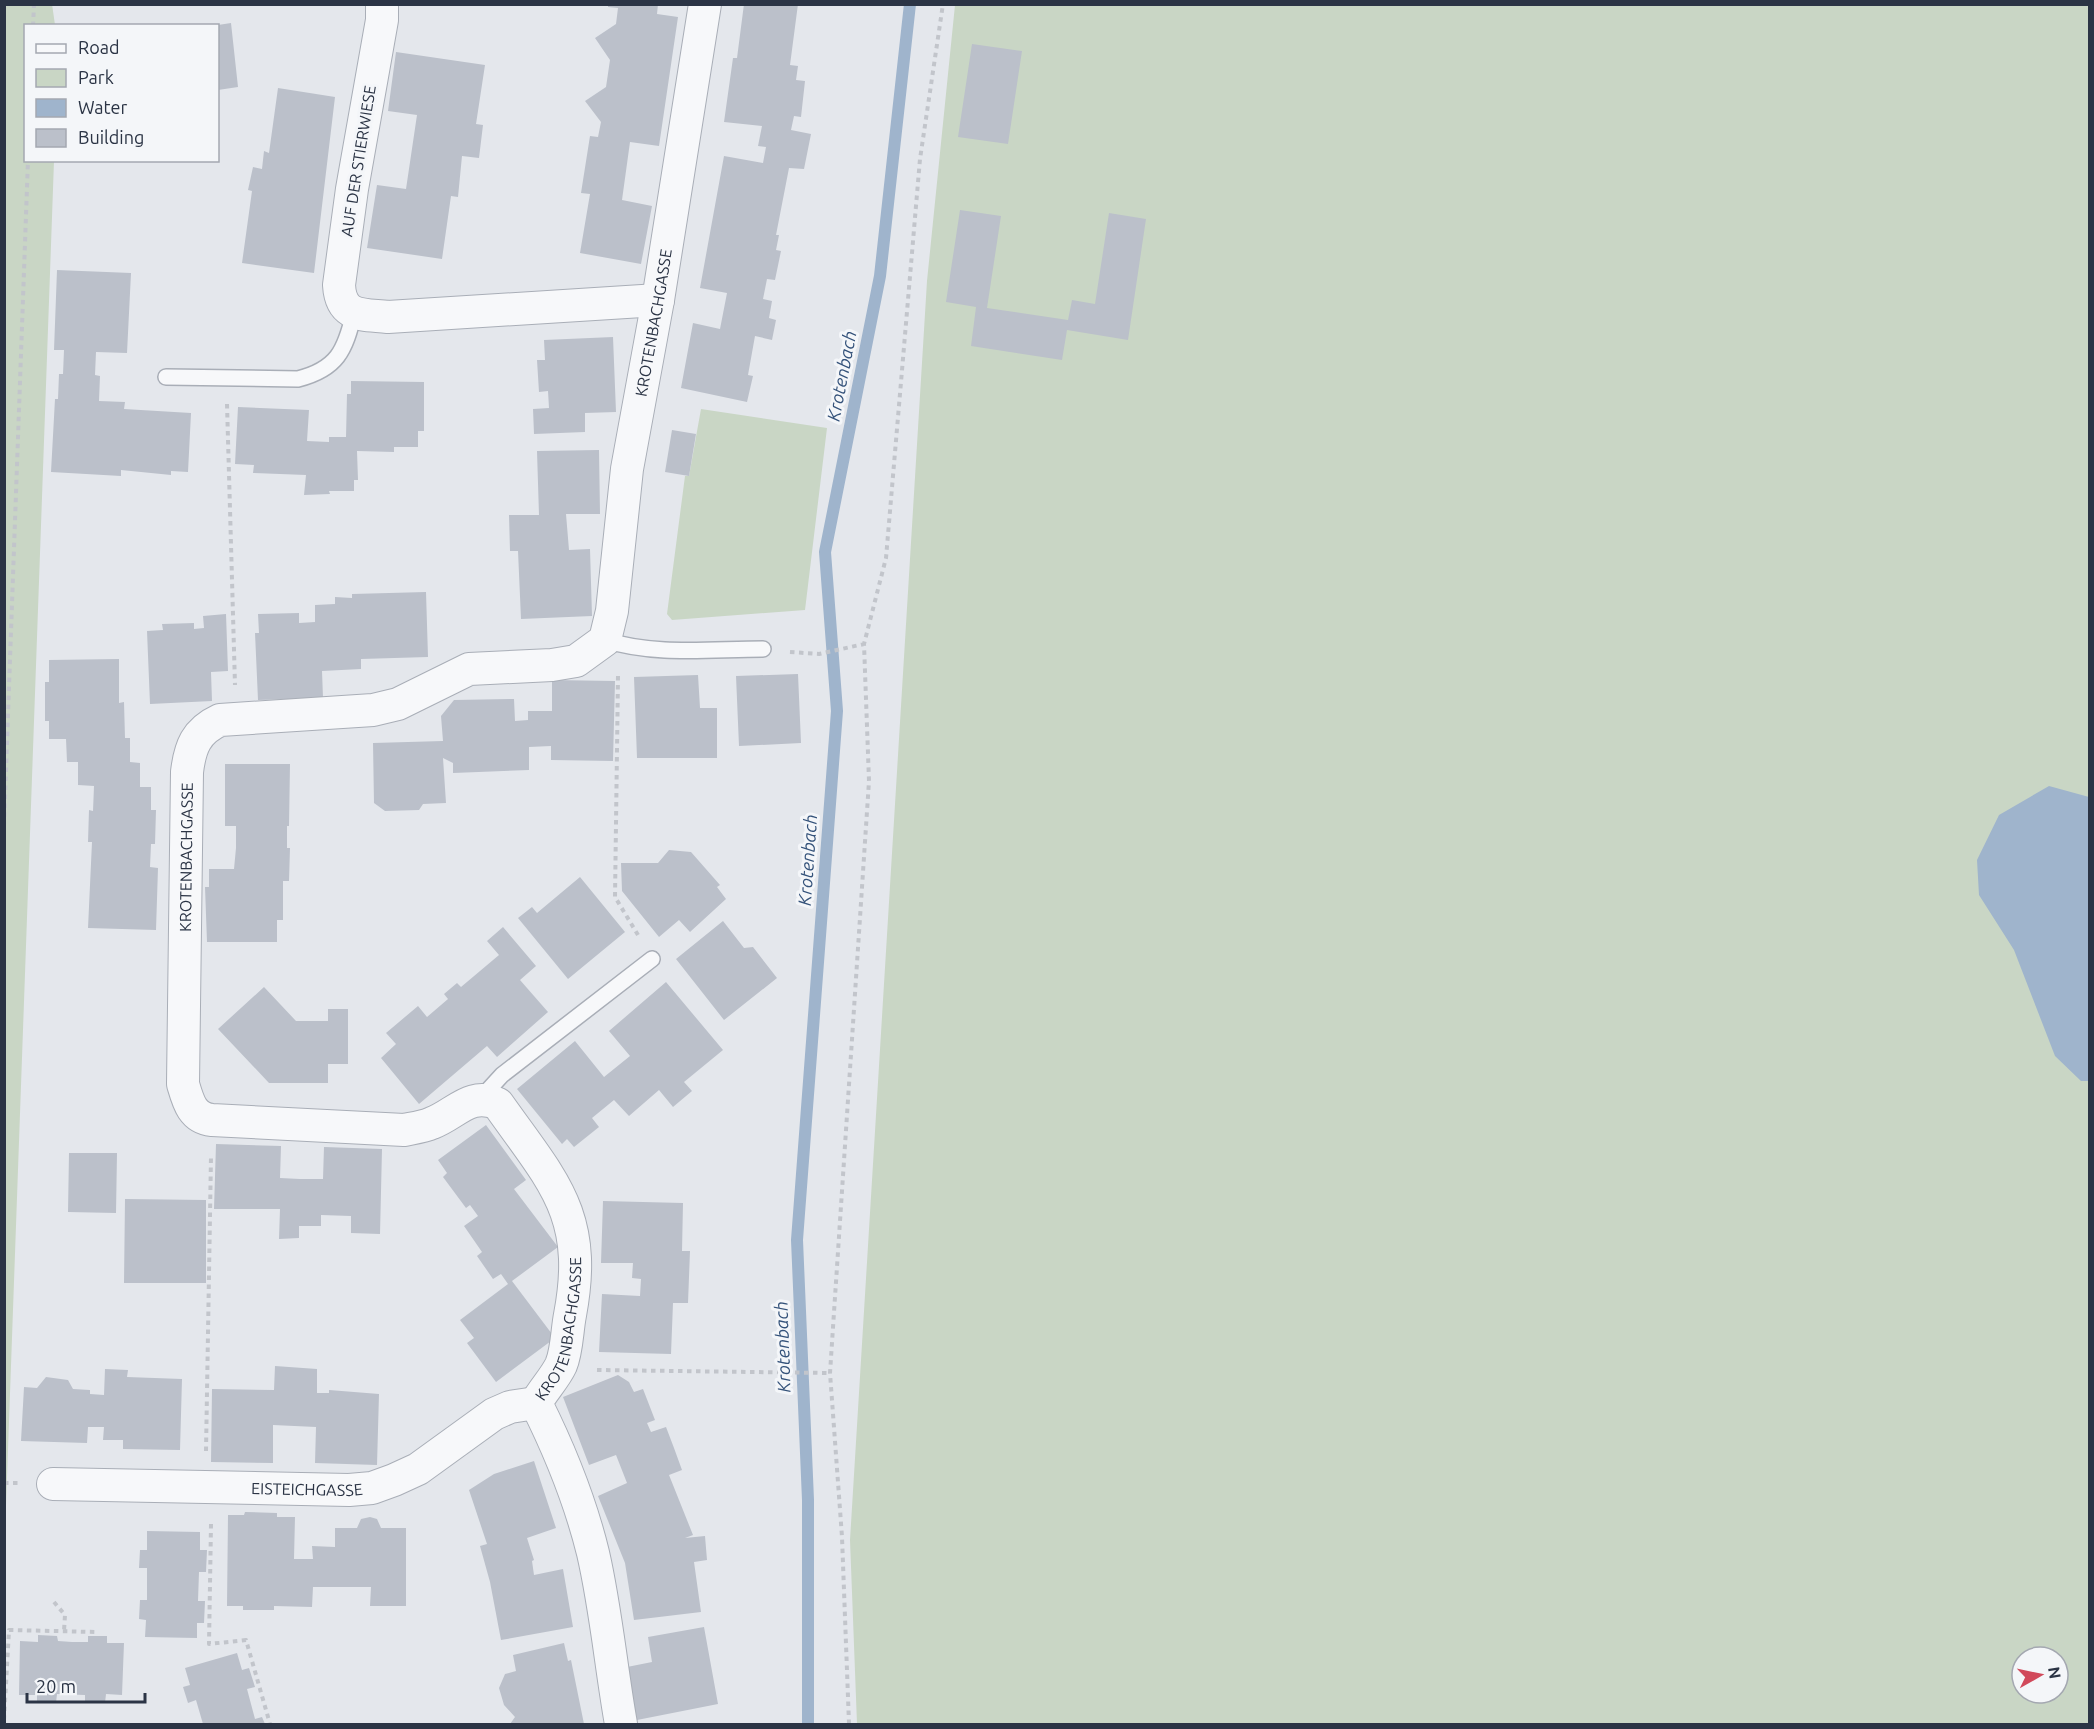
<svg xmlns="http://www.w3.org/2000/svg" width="2094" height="1729" font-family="Ubuntu,sans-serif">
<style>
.green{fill:#c9d6c5;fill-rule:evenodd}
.water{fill:#9fb4cc}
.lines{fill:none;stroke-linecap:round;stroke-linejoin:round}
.stream{stroke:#9fb4cc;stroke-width:12}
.building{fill:#bbc0ca}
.lane-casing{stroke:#a9aeb7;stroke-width:18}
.street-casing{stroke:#a9aeb7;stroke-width:34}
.path{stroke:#c2c5cb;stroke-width:4;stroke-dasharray:4.5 4.5;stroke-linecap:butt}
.lane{stroke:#f7f8fa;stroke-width:15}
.street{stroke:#f7f8fa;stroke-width:32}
.labels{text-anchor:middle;stroke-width:6;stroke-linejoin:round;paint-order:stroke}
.street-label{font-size:16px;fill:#2b3445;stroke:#f4f6f9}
.water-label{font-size:18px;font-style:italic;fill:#34527a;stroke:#f4f6f9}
</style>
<rect width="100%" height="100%" fill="#e4e7ec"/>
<!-- green -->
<path class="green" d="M52 4 55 25 26 26V160L54 161 5 1534 4 5Z
M955 5H2089V1724H857L850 1540 927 281ZM2022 1657H2058V1693H2022Z
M701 409 827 428 805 610 672 620 667 614 685 476H689Z"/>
<!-- water -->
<path class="water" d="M2049 786 2089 797V1081H2081L2055 1056 2014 950 1979 895 1977 860 1999 815Z"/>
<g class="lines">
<!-- stream -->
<path class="stream" d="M808 1724V1500L797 1240 837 711 825 552 880 276 910 4"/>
</g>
<!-- building -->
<path class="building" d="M608 4H658L657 14 678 17 659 146 630 142 622 200 652 206 641 264 580 253 590 194 581 193 590 136 598 137 601 122 585 101 606 87 610 60 595 38 616 24 618 8 608 7Z
M744 4H798L790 65 798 66 796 80 805 81 801 117 794 116 791 130 811 134 804 169 789 168 776 235H779L776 250 781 251 775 280 767 279 763 299 772 301 769 318 776 320 772 340 755 336 748 375 753 376 747 402 681 388 693 323 720 329 727 293 700 288 724 156 763 163 766 147 758 146 762 126 724 122 733 58H737Z
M231 23 238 87 218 90V25Z
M972 44 1022 51 1008 144 958 137Z
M396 52 485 65 476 124 483 125 479 158 462 156 458 197 451 196 442 259 367 248 377 185 406 189 417 115 388 111Z
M278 88 335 97 314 273 242 263 252 191 248 190 253 167 262 169 264 151 269 153Z
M960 210 1001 216 987 308 1068 320 1072 300 1095 304 1109 213 1146 219 1128 340 1067 330 1062 360 971 346 976 307 946 302Z
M57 270 131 273 127 353 96 352 95 375 100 376 99 401 125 402 124 409 191 413 188 472 171 471V475L121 470V476L51 472 55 399H58L59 374H63L64 350H54Z
M613 337 616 412 585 413V432L534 434 533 409 549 408 548 391 539 392 537 360H545L544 340Z
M351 381 424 382V431H418V447H394V452L357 451 358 480H354V491H329L330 494 304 495 306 475 253 473 254 465 235 464 238 407 309 410 307 441 329 442V437H346L347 394H351Z
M672 430 696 434 689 476 665 472Z
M599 450 600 514H566L569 550 590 549 592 616 521 619 518 551H510L509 515H539L537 451Z
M426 592 428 657 361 659V669L322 671 323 698 258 700 255 633H259L258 614 299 613V623L315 622V605L335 604V597L352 598V594Z
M226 614 228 671 211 672 212 701 150 704 147 631 163 630 162 624 194 623V629L204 628 203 616Z
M119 659V703L124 702 125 738H130V762L140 763V787H151V810H156L155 844H151L150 867 158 868 156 930 88 928 92 842H88L89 810 93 811 94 786 78 785V762H67L66 739H49V721H45V682H49V660Z
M798 674 801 743 739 746 736 676Z
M698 675 700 708H717V758H637L634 677Z
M552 680 615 681 613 761 551 760V746L529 747V770L453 773V763L443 758 446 803 423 804 419 810 385 811 374 803 373 743 443 741 441 716 454 700 514 699 515 721 528 720V711H552Z
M225 764H290L289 826H287V848H290L289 881H283V920H277V942H207L205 887H209V869H234L236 848V826H225Z
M669 850 691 852 720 885 717 887 726 899 690 932 679 920 659 937 622 891 621 863H658Z
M580 877 625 932 568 979 518 918 532 907 537 913Z
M723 921 744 948 753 947 777 978 724 1020 676 959Z
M503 927 536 966 520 980 548 1012 497 1057 487 1046 419 1104 381 1058 396 1044 386 1033 418 1006 427 1017 448 999 444 994 457 983 461 987 499 955 487 941Z
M666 982 723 1050 684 1082 692 1091 673 1107 659 1090 629 1116 614 1100 592 1118 599 1127 574 1147 567 1139 562 1144 517 1089 575 1041 604 1077 630 1056 609 1031Z
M264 987 296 1021H328V1009H348V1064H328V1083H269L218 1029Z
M486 1125 526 1180 514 1189 558 1247 512 1281 555 1338 496 1382 467 1343 474 1338 460 1320 508 1284 501 1274 493 1279 477 1256 482 1252 464 1226 478 1216 470 1205 466 1208 443 1177 447 1173 438 1160Z
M216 1144 281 1146 280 1178 300 1179H323L324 1147 382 1149 380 1234 351 1233V1216L321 1215V1226H299V1238L279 1239 280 1209H214Z
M69 1153H117L116 1213 68 1212Z
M125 1199 206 1200V1283H124Z
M603 1201 683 1203 682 1251H690L688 1303H673L671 1354 599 1352 602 1294 640 1296 641 1279 632 1278 633 1263H601Z
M275 1366 317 1369V1393H329V1390L379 1394 377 1465 315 1463 316 1427 273 1425V1463L211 1462 212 1389 274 1390Z
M105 1369 128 1370 127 1377 182 1379 180 1450 123 1449V1440H103L104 1427H88L87 1443 21 1441 24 1387 37 1388 46 1377 68 1380 73 1389 90 1390V1394L104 1395Z
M618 1375 629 1382 634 1392 643 1389 655 1420 647 1423 651 1432 666 1427 674 1448 682 1470 669 1475 693 1535 685 1538 705 1536 707 1560 694 1562 701 1612 634 1620 625 1563 598 1496 627 1483 616 1455 589 1465 563 1397Z
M534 1461 556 1528 527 1538 534 1560 532 1561 534 1575 563 1569 573 1627 501 1640 490 1582 480 1546 487 1544 469 1490 494 1474Z
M245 1512 277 1513V1517H295L294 1559H313L312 1546 335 1547V1528H357L361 1519 370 1517 377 1519 381 1528H406V1606H370L371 1587H313L312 1607 274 1606V1610H243V1606H227L228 1515H244Z
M147 1531 200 1532V1550H207L206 1572H199L198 1601H205L204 1623H197V1638L145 1637 146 1620 139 1619 140 1600H147V1568H139L140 1550H147Z
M704 1627 718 1704 637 1720 627 1667 652 1662 648 1637Z
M38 1635 57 1636 58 1641 72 1642H88V1636H107V1643H124L122 1695 106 1694 105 1703H85V1695L57 1694 56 1703 37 1702V1695H19L20 1641 38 1642Z
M564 1643 568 1661 571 1660 584 1724H510L515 1717 504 1705 499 1688 505 1674 516 1671 513 1655Z
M237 1653 242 1670 249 1668 255 1687 247 1689 255 1719 262 1717 265 1724H203L196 1700 188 1703 183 1687 190 1685 185 1668Z"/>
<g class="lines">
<defs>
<path id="lane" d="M166 377 298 379C337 369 345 351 354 313
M605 640C655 656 711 649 763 649
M480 1099 502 1075 652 959"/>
<g id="street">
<path d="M382 4V20L352 189 339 285C341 318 362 314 388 317L658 300"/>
<path id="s1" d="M53 1484 349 1490 372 1488 394 1480 418 1469 494 1414 510 1407 536 1403"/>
<path id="s2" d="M621 1724C611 1668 606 1609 593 1553 580 1500 560 1451 536 1403 543 1390 555 1378 561 1365 567 1351 567 1330 570 1315 589 1214 553 1182 498 1104 470 1091 456 1114 432 1123 423 1127 414 1128 404 1130L212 1120C192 1118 188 1101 183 1084L187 772C190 747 196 731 220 720L373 710 398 704 469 669 552 665 576 661 605 640 612 611 627 469 658 300 705 4"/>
</g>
</defs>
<!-- lane casing -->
<use href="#lane" class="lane-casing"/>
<!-- street casing -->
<use href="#street" class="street-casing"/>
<!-- path -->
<path class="path" d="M33 26 34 4
M227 404 235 685
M790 652 819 654 864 644
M618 676 615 897 638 935
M4 826 28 160
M597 1370 830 1373
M206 1451 211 1156
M4 1483H20
M211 1524 209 1644 246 1640 270 1724
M54 1602 65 1615 64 1631
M4 1720 9 1630 97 1632
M849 1724 842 1537 830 1373 869 781 864 644 886 558 920 159 943 4"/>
<!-- lane -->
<use href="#lane" class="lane"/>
<!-- street -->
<use href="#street" class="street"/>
</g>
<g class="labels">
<!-- street labels -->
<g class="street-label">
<text transform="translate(358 161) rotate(-81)" y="6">AUF DER STIERWIESE</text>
<text dy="6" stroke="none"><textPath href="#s2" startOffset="2106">KROTENBACHGASSE</textPath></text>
<text dy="6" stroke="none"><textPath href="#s2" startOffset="1233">KROTENBACHGASSE</textPath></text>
<text dy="6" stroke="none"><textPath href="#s2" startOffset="414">KROTENBACHGASSE</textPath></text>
<text dy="6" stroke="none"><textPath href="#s1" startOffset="254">EISTEICHGASSE</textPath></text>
</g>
<!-- water labels -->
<g class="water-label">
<text transform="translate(842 376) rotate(-79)" y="6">Krotenbach</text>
<text transform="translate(808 860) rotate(-86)" y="6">Krotenbach</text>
<text transform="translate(783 1347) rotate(-92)" y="6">Krotenbach</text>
</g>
</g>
<!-- border -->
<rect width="2094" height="1729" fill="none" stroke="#2b3445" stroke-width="12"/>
<!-- legend -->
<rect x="24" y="24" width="195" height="138" fill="#f4f6f9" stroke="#a4a8b1" stroke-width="1.5"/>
<rect x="36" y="44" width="30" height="9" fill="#f7f8fa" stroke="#a4a8b1" stroke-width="1.5"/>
<text x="78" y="54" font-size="18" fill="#2b3445">Road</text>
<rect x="36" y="69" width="30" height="18" fill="#c9d6c5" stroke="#a4a8b1" stroke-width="1.5"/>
<text x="78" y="84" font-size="18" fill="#2b3445">Park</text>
<rect x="36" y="99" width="30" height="18" fill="#9fb4cc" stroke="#a4a8b1" stroke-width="1.5"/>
<text x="78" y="114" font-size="18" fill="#2b3445">Water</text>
<rect x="36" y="129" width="30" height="18" fill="#bbc0ca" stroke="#a4a8b1" stroke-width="1.5"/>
<text x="78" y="144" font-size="18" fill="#2b3445">Building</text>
<!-- north arrow -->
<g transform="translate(2040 1675) rotate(81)"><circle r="28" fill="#f4f6f9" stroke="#a4a8b1" stroke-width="1.5"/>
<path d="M0-4.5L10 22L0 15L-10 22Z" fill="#d1495b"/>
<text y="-9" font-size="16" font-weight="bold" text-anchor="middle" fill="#2b3445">N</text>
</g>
<!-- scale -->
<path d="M27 1693v9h118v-9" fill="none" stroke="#2b3445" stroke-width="3"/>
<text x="36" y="1693" font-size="18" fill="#2b3445" stroke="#f4f6f9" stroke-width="4.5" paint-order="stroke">20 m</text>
</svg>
